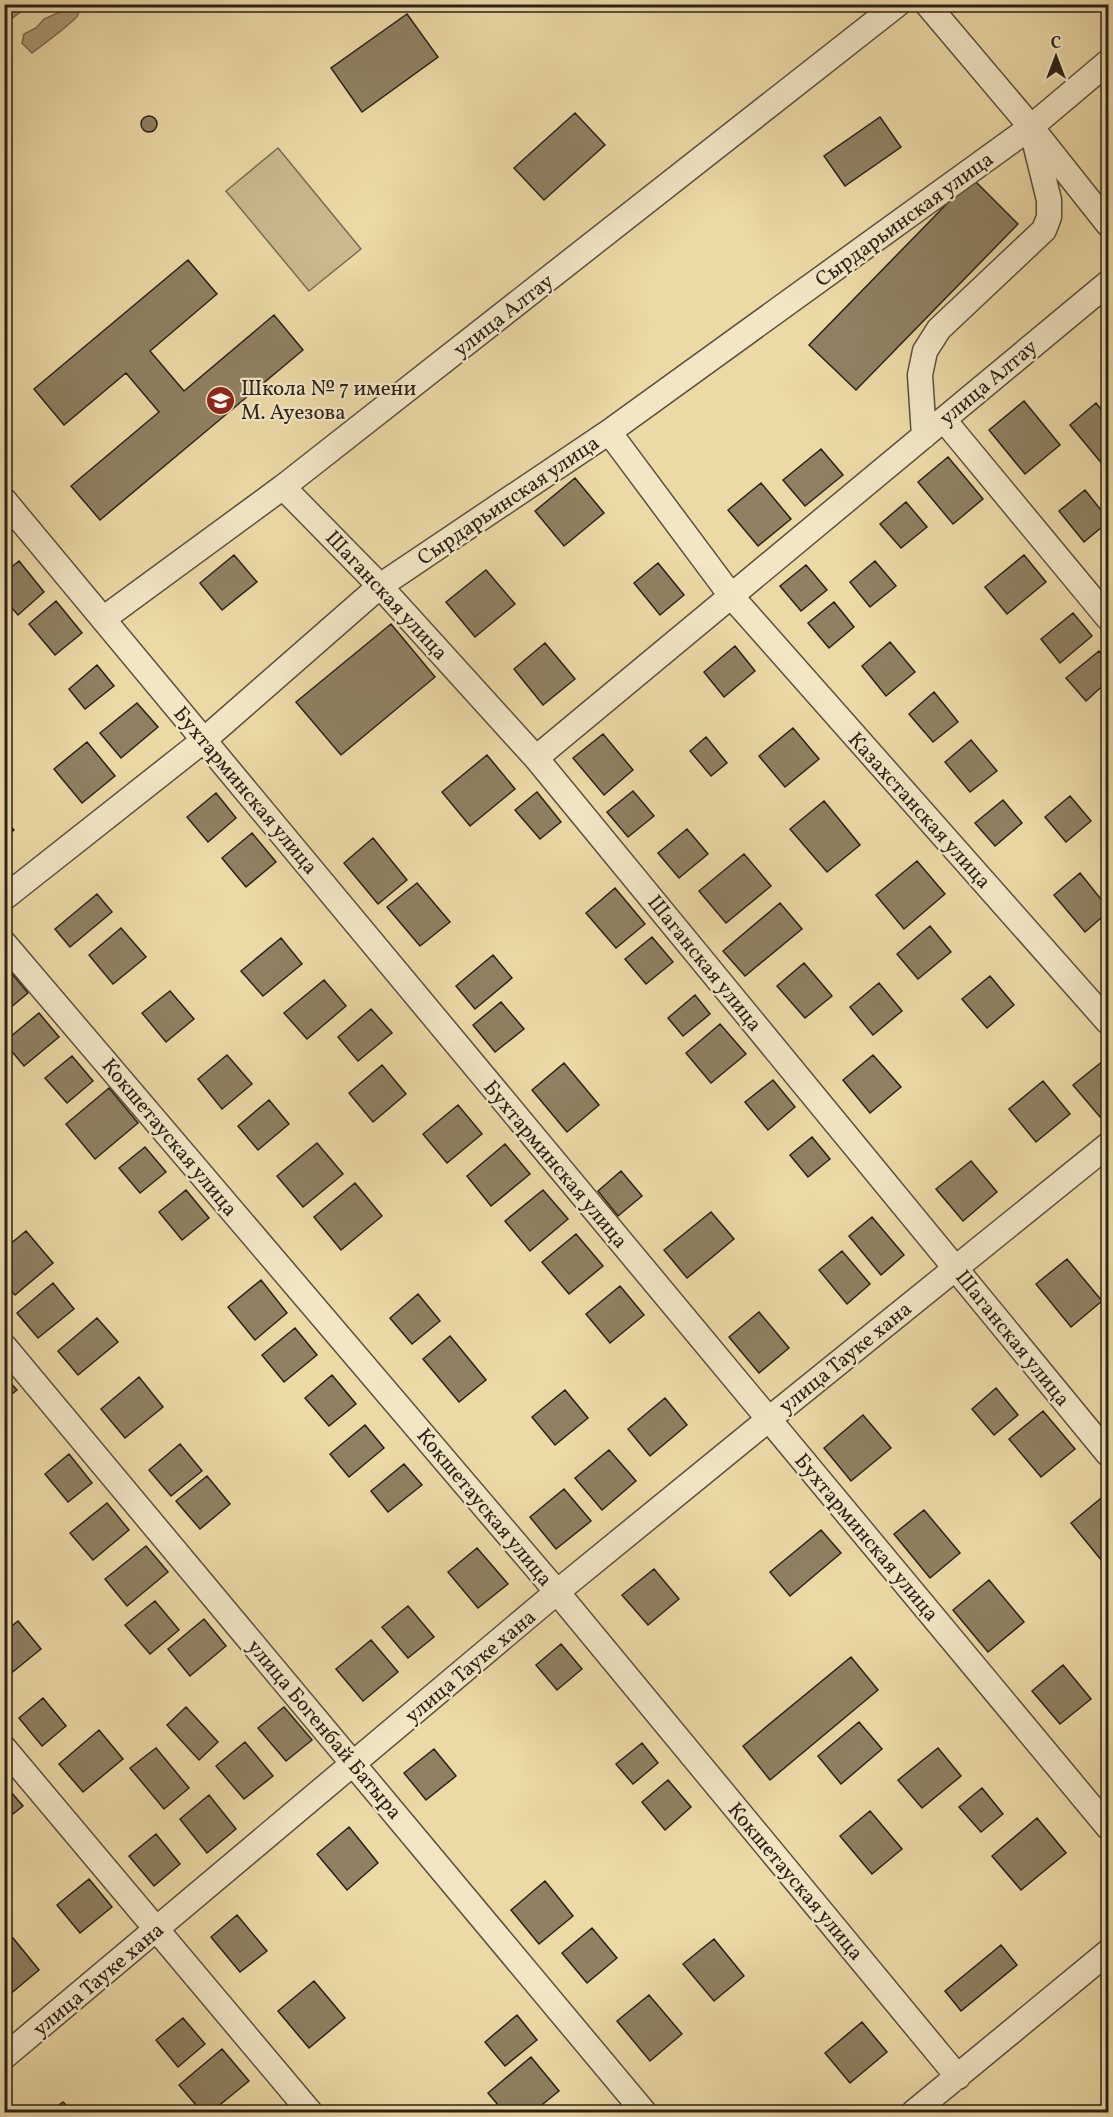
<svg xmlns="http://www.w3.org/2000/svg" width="1113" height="2117" font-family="Vollkorn,serif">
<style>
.green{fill:#caba8e;stroke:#7a6e53;stroke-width:1.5}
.water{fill:#aa9b76;stroke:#776b50;stroke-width:1.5}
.building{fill:#8f8162;stroke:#2b2218;stroke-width:1.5}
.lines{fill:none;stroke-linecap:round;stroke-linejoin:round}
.minor-casing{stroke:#5b503c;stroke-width:27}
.minor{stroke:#f2e6c5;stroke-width:24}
.labels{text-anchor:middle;stroke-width:4.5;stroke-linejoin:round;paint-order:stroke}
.street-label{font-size:21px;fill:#2b2218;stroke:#f2e6c5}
.poi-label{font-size:21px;fill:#2b2218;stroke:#f2e6c5;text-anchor:start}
</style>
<rect width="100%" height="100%" fill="#ebd9a6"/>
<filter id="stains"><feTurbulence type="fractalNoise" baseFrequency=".00333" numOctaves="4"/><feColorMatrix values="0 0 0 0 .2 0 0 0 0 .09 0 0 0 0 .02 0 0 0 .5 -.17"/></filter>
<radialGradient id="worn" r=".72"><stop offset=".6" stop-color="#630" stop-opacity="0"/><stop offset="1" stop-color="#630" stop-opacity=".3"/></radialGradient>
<!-- green -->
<path class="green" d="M278 148 361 249 309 291 226 191Z"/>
<!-- water -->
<path class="water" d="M4 5H30L11 19 10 34 5 28Z
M75 5H78C78 8 79 11 78 15 76 20 40 47 32 53L22 43 24 34 36 28 44 19Z"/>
<!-- building -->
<path class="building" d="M407 14 438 57 362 112 331 68Z
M575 113 605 145 544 200 514 168Z
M141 124a8 8 0 1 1 16 0a8 8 0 1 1-16 0Z
M880 117 901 147 845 186 824 156Z
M972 178 1018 224 856 390 809 345Z
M188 260 217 294 150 351 184 391 274 315 303 350 100 520 71 486 159 412 126 373 64 425 34 389Z
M1024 401 1060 445 1025 474 989 430Z
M1096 403 1108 418V461L1103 465 1070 425Z
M821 449 843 475 805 506 783 480Z
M948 457 983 499 953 524 918 482Z
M575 478 604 513 564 546 535 511Z
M761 483 791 519 758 546 728 510Z
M1085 490 1108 519V522L1084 542 1059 511Z
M906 502 927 527 901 548 880 524Z
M234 555 257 582 222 610 200 583Z
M1024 555 1046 582 1007 614 985 587Z
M19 561 44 592 18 615 4 599V573Z
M875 561 896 586 870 607 850 582Z
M658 563 684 595 660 615 634 583Z
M806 565 827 590 801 611 780 586Z
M486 570 515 604 475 637 446 602Z
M56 601 82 633 55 655 29 624Z
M834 602 854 627 829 648 808 623Z
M1073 613 1092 636 1060 663 1041 639Z
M391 624 435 677 341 755 296 702Z
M890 642 915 672 886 696 862 666Z
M545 643 575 679 543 705 514 669Z
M735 646 755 671 724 697 704 672Z
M1099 651 1108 662V681L1086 701 1066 678Z
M97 665 114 686 85 709 69 689Z
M934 692 958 722 933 742 909 714Z
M137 703 158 727 121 758 100 733Z
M793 728 819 759 785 787 759 756Z
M603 734 633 770 604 795 573 758Z
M706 737 727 763 711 776 690 751Z
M971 740 997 771 970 792 945 762Z
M87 742 115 776 82 803 54 769Z
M487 755 515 789 470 826 442 792Z
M633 791 654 816 628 837 607 812Z
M537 792 561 822 540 839 515 810Z
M216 793 236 818 208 842 187 817Z
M1070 796 1091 821 1066 842 1045 817Z
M1003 800 1022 823 995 846 975 823Z
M824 801 860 845 827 872 790 829Z
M4 820 14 830 4 838Z
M687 829 708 854 679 878 658 853Z
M252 833 276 862 246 887 222 858Z
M373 838 407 880 378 904 344 863Z
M744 854 771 886 726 923 699 891Z
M917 861 945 894 904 929 876 895Z
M1080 873 1108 908V912L1085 932 1054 895Z
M417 883 450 922 420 946 387 907Z
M615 888 645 924 616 948 586 913Z
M97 894 112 912 70 947 55 929Z
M780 903 802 929 745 976 723 951Z
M930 926 951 952 918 979 897 954Z
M121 928 146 957 113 984 89 955Z
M652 937 673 962 646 984 625 959Z
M281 938 302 964 263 996 241 971Z
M493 955 512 978 475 1009 456 986Z
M804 963 832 996 805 1018 777 986Z
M4 964 28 993 4 1013Z
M990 976 1014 1005 987 1028 962 999Z
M324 980 346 1006 307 1039 284 1013Z
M879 983 902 1011 873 1035 850 1007Z
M170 991 194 1019 166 1042 142 1013Z
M695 995 710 1014 683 1036 668 1018Z
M501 1002 524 1029 495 1052 473 1025Z
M371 1009 392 1033 358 1061 338 1037Z
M39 1013 59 1037 24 1066 4 1042Z
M720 1024 746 1054 711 1083 686 1053Z
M227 1055 252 1084 222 1109 198 1079Z
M873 1055 901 1087 870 1113 843 1080Z
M72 1056 93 1081 67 1103 45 1078Z
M1108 1057V1109L1100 1117 1073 1085Z
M564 1063 599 1105 567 1132 532 1090Z
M382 1065 406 1094 373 1122 349 1093Z
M773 1080 795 1107 768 1130 745 1102Z
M1043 1081 1070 1114 1036 1142 1009 1109Z
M109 1088 138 1123 95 1159 66 1124Z
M269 1100 289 1124 258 1150 238 1126Z
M458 1105 482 1134 447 1163 423 1134Z
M812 1137 830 1159 808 1177 790 1155Z
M317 1143 343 1174 303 1207 277 1176Z
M505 1144 530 1174 491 1206 467 1176Z
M145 1147 166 1172 140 1193 119 1168Z
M971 1161 997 1192 963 1221 936 1189Z
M621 1171 642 1196 618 1216 598 1191Z
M355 1183 382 1216 341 1250 314 1217Z
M186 1190 209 1218 182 1240 159 1212Z
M543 1190 568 1219 530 1251 505 1221Z
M711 1212 734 1239 687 1278 664 1250Z
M872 1217 904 1255 881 1275 849 1236Z
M26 1231 53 1263 15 1295 4 1283V1249Z
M576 1234 603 1266 569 1294 542 1262Z
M842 1251 870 1284 847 1304 819 1270Z
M1067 1259 1102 1301 1071 1327 1036 1284Z
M261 1280 287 1313 255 1340 228 1307Z
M53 1283 74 1309 38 1338 17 1313Z
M620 1286 644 1315 610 1343 586 1314Z
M418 1294 440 1321 412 1344 390 1318Z
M759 1312 789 1348 759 1373 729 1337Z
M97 1318 118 1342 78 1375 58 1351Z
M295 1328 317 1355 284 1382 262 1355Z
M450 1336 486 1380 459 1402 423 1359Z
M332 1375 356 1404 329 1426 305 1398Z
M4 1376 17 1390 4 1400Z
M139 1377 163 1407 125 1438 101 1409Z
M996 1388 1018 1415 994 1435 972 1409Z
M565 1390 588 1418 555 1445 532 1417Z
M665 1398 687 1425 650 1456 628 1429Z
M1043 1411 1075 1449 1041 1477 1009 1439Z
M863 1415 891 1448 851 1481 824 1448Z
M365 1425 384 1448 349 1477 330 1454Z
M180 1444 202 1471 171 1496 149 1470Z
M609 1450 636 1481 602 1510 575 1478Z
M69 1454 92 1483 68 1502 45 1474Z
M404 1464 422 1485 388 1512 371 1491Z
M207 1476 230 1504 200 1529 176 1501Z
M564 1489 591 1521 556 1549 530 1517Z
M1106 1494 1108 1497V1556L1102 1561 1071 1523Z
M107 1503 129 1530 93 1560 70 1533Z
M924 1510 960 1553 930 1578 894 1534Z
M821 1530 841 1553 790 1596 770 1572Z
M146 1546 168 1572 127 1606 105 1579Z
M477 1548 508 1584 478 1608 448 1572Z
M654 1569 679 1599 648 1625 622 1595Z
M989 1580 1024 1622 988 1652 953 1610Z
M155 1601 179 1630 150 1654 125 1625Z
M408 1606 434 1637 408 1658 382 1627Z
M204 1619 226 1646 190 1676 168 1649Z
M18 1621 41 1649 4 1679V1632Z
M371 1640 398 1672 363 1701 336 1669Z
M561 1644 582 1669 557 1690 536 1665Z
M851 1657 878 1690 770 1780 743 1746Z
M1063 1665 1091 1699 1060 1724 1032 1691Z
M43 1698 66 1726 42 1746 19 1718Z
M186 1707 218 1742 199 1760 167 1725Z
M284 1707 312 1740 286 1761 258 1728Z
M859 1722 882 1749 841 1784 818 1756Z
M99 1730 123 1759 83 1792 59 1764Z
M245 1742 273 1776 244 1799 216 1766Z
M642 1743 658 1763 633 1784 616 1764Z
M156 1748 189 1788 164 1809 130 1768Z
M938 1748 961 1776 922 1808 898 1780Z
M434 1749 456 1776 426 1800 404 1773Z
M668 1780 691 1807 665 1830 642 1802Z
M4 1784 23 1806 4 1821Z
M982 1788 1003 1814 981 1832 959 1807Z
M209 1795 236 1829 207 1853 180 1819Z
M870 1811 902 1849 872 1874 840 1836Z
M1037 1818 1066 1853 1021 1890 992 1856Z
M349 1827 378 1863 347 1890 317 1854Z
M156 1834 180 1864 154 1886 129 1856Z
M89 1879 112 1907 80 1933 57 1905Z
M545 1881 573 1916 539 1944 511 1910Z
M237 1915 267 1951 240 1972 211 1937Z
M592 1928 617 1958 587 1983 562 1953Z
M13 1938 39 1970 9 1995 4 1990V1945Z
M714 1939 744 1976 714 2001 683 1964Z
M1001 1945 1017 1965 961 2011 945 1991Z
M314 1981 345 2018 309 2048 278 2011Z
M649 1995 682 2034 650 2061 617 2021Z
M517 2015 537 2040 505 2066 485 2042Z
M183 2018 205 2044 178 2067 156 2040Z
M862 2022 887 2052 850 2083 825 2053Z
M222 2049 249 2081 211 2112H202L179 2085Z
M531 2057 559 2091 533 2112H504L488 2093Z
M63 2102 73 2112H50Z"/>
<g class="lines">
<defs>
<path id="minor" d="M927 4 1031 127 1108 224
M944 420 1108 618
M609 432 732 597 1108 1022
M924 436 920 375 925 351 939 329 1044 230 1049 217V200L1031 127
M283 487 380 586 536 758 1108 1454
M4 500 1108 1827
M103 619 283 487 898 4
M536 758 1108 283
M4 898 204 740 380 586 609 432 1031 127 1108 62
M4 943 557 1592 958 2077
M4 1346 644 2112
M4 1748 310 2112
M4 2057 557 1592 769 1419 1108 1145
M914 2112 1108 1952"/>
</defs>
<!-- minor casing -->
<use href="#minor" class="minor-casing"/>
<!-- minor -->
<use href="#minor" class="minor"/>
</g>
<!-- icons -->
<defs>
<symbol id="school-disc" viewBox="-11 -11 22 22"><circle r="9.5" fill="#8f2418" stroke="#f2e6c5"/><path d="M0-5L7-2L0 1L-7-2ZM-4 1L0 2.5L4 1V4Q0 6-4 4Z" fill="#fff"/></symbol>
</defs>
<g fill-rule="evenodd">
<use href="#school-disc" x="204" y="384" width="33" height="33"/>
</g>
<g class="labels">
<!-- street labels -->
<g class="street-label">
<text transform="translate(904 219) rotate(-36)" y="7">Сырдарьинская улица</text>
<text transform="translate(503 315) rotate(-38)" y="7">улица Алтау</text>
<text transform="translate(988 382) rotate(-40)" y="7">улица Алтау</text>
<text transform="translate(508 500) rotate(-34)" y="7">Сырдарьинская улица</text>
<text transform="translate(387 595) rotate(47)" y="7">Шаганская улица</text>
<text transform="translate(246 790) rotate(50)" y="7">Бухтарминская улица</text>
<text transform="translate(920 810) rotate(48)" y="7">Казахстанская улица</text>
<text transform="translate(705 963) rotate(51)" y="7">Шаганская улица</text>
<text transform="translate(170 1137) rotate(50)" y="7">Кокшетауская улица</text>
<text transform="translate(556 1164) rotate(50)" y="7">Бухтарминская улица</text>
<text transform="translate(1013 1338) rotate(51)" y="7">Шаганская улица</text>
<text transform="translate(845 1357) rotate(-39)" y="7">улица Тауке хана</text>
<text transform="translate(485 1507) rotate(50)" y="7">Кокшетауская улица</text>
<text transform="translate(867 1537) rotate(50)" y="7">Бухтарминская улица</text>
<text transform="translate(470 1666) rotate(-40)" y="7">улица Тауке хана</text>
<text transform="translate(325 1729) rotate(50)" y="7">улица Богенбай Батыра</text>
<text transform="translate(796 1881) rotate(50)" y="7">Кокшетауская улица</text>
<text transform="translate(98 1979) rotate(-40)" y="7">улица Тауке хана</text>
</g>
<!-- poi labels -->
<g class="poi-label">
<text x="241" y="395">Школа № 7 имени<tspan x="241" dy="24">М. Ауезова</tspan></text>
</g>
</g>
<!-- margin -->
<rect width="1113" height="2117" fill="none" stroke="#ebd9a6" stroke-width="24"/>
<rect x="6" y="6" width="1101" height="2105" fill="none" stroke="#2b2218" stroke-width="3"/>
<rect x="12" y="12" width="1089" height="2093" fill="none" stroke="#2b2218" stroke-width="1.5"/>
<!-- north arrow -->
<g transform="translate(1056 57)" stroke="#f2e6c5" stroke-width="4.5" paint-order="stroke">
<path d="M0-4.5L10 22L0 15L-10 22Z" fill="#2b2218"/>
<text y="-9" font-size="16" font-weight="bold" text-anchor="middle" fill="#2b2218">С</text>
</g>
<rect width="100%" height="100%" filter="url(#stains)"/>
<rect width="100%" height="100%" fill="url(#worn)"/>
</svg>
